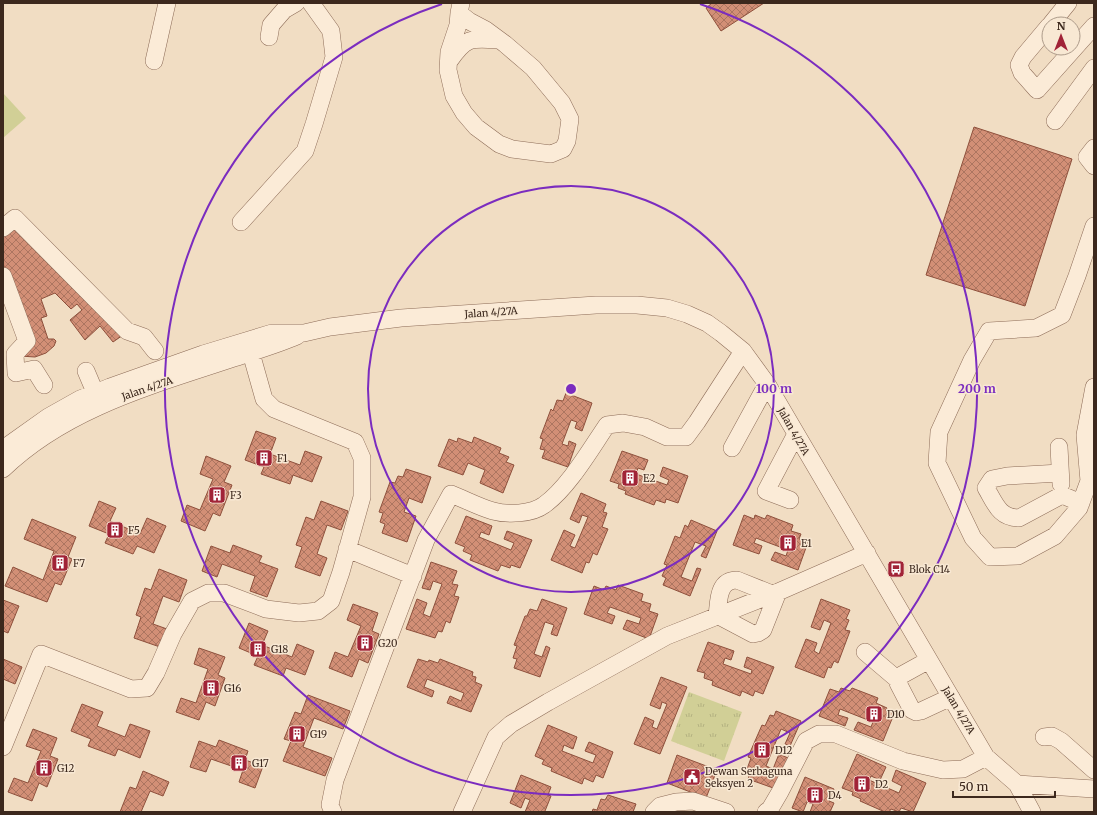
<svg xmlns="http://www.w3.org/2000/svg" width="1097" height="815" font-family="Merriweather,serif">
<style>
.park{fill:url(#park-tufts)}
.garden{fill:#d1cf96}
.building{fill:url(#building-cross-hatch);stroke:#8e503c}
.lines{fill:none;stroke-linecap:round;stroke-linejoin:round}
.minor-casing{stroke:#8d6c58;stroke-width:18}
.minor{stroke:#fbebd7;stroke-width:17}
.ring{fill:none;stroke:#7b2cbf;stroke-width:2}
.labels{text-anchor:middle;stroke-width:3;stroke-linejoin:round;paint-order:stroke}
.street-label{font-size:10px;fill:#3c281d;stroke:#f8e8d3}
.poi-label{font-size:10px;fill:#3c281d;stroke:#f8e8d3;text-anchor:start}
.centre{fill:#7b2cbf;stroke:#f8e8d3;stroke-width:2}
.ring-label{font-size:12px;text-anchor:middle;font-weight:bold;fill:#7b2cbf;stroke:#f8e8d3;stroke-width:3;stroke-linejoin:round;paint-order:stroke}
</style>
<defs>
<pattern id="park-tufts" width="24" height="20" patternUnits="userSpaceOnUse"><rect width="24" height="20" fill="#d1cf96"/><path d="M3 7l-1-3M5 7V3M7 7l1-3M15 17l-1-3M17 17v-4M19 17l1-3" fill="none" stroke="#b4b281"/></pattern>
<pattern id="building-cross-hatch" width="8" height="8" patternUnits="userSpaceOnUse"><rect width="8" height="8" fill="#d28f76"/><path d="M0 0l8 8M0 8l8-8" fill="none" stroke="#ac7560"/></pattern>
</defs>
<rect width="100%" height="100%" fill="#f1ddc3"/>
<!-- park -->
<path class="park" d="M689 692 742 712 724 761 671 741Z"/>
<!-- garden -->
<path class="garden" d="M3 93 26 118 3 138Z"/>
<!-- building -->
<path class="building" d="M712 3H764L721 31 706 8Z
M974 127 1072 159 1025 306 926 275Z
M17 225 126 333 113 342 100 326 85 340 70 320 82 310 77 304 71 309 55 293 41 299 47 316 41 318 48 339H54L56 341 54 346 46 353 35 357 20 356 26 348 3 263V232Z
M566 393 592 403 582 431 575 428 577 422 571 420 562 444 568 446 569 441 576 444 568 467 542 458 545 450 540 449 543 439 540 438 551 409 553 411 557 400 563 401Z
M256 431 276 438 270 454 300 465 305 451 322 457 312 482 293 475 290 484 261 474 264 467 245 460Z
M474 437 501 448 499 453 509 457 506 462 514 465 503 493 480 483 485 470 468 463 463 475 438 466 449 439 457 442 458 438 472 443Z
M622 451 648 460 644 470 638 468 636 474 667 485 669 480 660 476 663 467 688 476 678 503 666 499 665 503 656 500 654 505 625 494 626 491 618 488 619 484 610 481Z
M206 456 231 466 224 482 232 485 220 516 213 513 205 531 181 521 187 505 200 510 213 479 200 474Z
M406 469 431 477 422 503 409 498 404 512 416 516 407 542 382 533 385 524 380 522 383 513 379 512 390 482 395 483 398 476 403 477Z
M581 493 606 504 603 512 607 513 602 527 608 529 597 555 593 553 589 563 586 562 582 573 551 560 564 530 575 535 570 546 575 548 588 517 582 515 579 523 570 519Z
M99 501 116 508 110 521 140 534 147 518 166 526 154 553 137 546 133 554 105 543 109 534 89 526Z
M321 501 348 511 341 530 327 525 317 554 327 558 320 576 295 567 302 547 296 545 306 517 314 520Z
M744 515 754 519 755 515 765 519 767 515 793 525 791 531 801 534 799 539 808 542 798 570 771 560 775 552 786 556 788 550 756 538 754 543 762 546 759 554 733 545Z
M466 516 492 526 489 535 481 532 479 537 511 550 514 543 504 539 507 531 532 540 520 568 511 565 510 568 501 565 498 571 470 560 472 555 463 551 465 547 455 543Z
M32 519 76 537 68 557 72 559 61 585 55 583 47 602 5 586 13 567 43 580 54 551 24 539Z
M691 520 717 531 706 558 701 556 706 546 695 542 681 577 692 581 697 568 701 569 690 596 663 585 666 578 662 576 667 565 664 564 675 536 680 538 685 525 688 527Z
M233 545 262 556 259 562 278 569 267 597 250 591 255 576 222 564 217 577 202 571 211 546 230 553Z
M431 562 457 571 452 584 458 585 454 596 459 597 450 623 446 621 442 632 438 631 435 638 406 629 417 599 427 603 423 614 430 617 442 584 433 581 430 590 422 588Z
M159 569 187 580 179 602 163 596 153 624 167 629 160 647 134 638 141 617 136 615 145 588 151 590Z
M618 585 643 594 641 601 651 604 649 611 658 614 649 639 623 629 627 620 639 624 641 618 610 607 607 613 615 616 612 624 584 614 594 586 604 590 606 586 616 590Z
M542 599 567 608 557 636 551 634 554 625 545 622 534 654 542 657 546 646 550 648 540 677 514 668 517 659 513 658 517 646 514 645 525 616H527L530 609 537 611Z
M821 599 850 610 846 619 849 620 845 630 850 631 838 663 834 661 831 668 828 667 824 678 795 667 806 639 817 643 814 651 819 654 831 623 824 620 820 630 811 627Z
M3 600 19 606 8 633 3 631Z
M353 604 378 613 372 631 379 634 368 663 359 659 352 677 329 668 335 652 348 657 361 626 347 620Z
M249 623 268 631 262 645 292 657 297 644 314 651 305 675 286 668 283 676 254 665 258 656 239 648Z
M708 642 734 651 731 660 725 658 723 664 751 674 752 670 744 667 747 657 774 667 763 694 755 691 753 696 742 691 740 696 712 685 713 681 704 678 705 673 697 671Z
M199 648 225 657 218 675 225 678 215 706 206 702 199 720 176 712 181 698 196 703 208 669 194 664Z
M3 659 22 667 15 684 3 679Z
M418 659 428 662 429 660 438 663 440 659 473 672 472 676 476 677 475 682 482 685 471 712 447 703 450 696 461 701 464 693 427 679 424 687 434 691 432 697 407 687Z
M661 677 687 687 660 754 634 744 645 717 654 721 652 727 657 729 667 704 662 702 660 709 650 705Z
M841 688 850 691 852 688 878 698 876 703 887 708 886 711 894 714 883 741 854 730 858 722 871 727 873 722 840 709 838 715 848 718 845 726 819 716 830 689 839 692Z
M308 695 350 711 343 729 314 718 303 747 332 758 325 776 283 761 291 741 284 739 295 712 301 714Z
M82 704 103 712 97 726 125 737 130 724 150 731 140 758 118 749 115 756 88 746 91 739 71 731Z
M776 711 801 721 790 746 785 744 790 733 781 729 766 766 773 769 779 754 788 758 776 789 748 779 751 770 747 769 751 758 748 757 762 725 765 726 770 715 774 716Z
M548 725 577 737 573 749 564 745 562 751 593 763 596 755 585 751 589 742 613 752 603 778 596 775 593 782 584 778 582 784 551 771 552 768 542 764 544 760 535 756Z
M33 729 57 738 50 756 58 759 47 787 39 783 32 801 8 792 14 778 28 783 41 751 26 746Z
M219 740 248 751 245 760 263 766 255 788 239 782 243 770 211 759 206 772 190 767 199 741 216 747Z
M857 754 886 767 880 780 871 776 869 780 899 793 902 786 892 781 896 770 926 783 913 812 901 808 899 812 891 809 889 812H885L860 801 861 799 852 795 853 792 842 788Z
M677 755 717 770 706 798 667 783Z
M143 771 169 782 163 796 150 791 141 812H120L130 787 136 789Z
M521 775 551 787 548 795 551 796 545 811 546 812H525L530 800 525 798 521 808 510 803Z
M805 777 834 789 829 801 834 803 830 812H810L813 804 807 802 803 812 792 808Z
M608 795 636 804 633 812H592L593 809 597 810 601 799 605 800Z"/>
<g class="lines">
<defs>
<path id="minor" d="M459 13 469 21 486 30 505 44 533 68 562 103 570 119 567 141 563 149 551 154 512 149 499 144 476 127 464 113 454 96 448 70 449 52 458 25 459 13 461 3
M1051 24 1068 3
M1049 26 1023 57 1019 65 1022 73 1037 90 1094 26
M269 37 271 25 284 10 296 3
M450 60C466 37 471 38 498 40
M154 61 167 3
M1055 121 1094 68
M1094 148 1087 157 1094 166
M241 222 305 151 314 124 334 57 331 31 311 3
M1094 226 1077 276 1062 315 1036 328 989 331 972 360 939 432 937 463 973 538 990 557 1018 556 1055 536 1079 508 1089 481 1085 435 1094 387
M3 228 15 218 127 331 144 337 155 351
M3 276 27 341 15 354 16 373 34 369 44 385
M86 371 100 404
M1059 447 1061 484
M732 448 767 384
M3 449 48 417 80 399 110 387 203 354 272 333H304L330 327 401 318 596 305H637L667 308 687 314 707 323 721 333 743 351 767 384 986 757 1017 784 1032 812
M3 469C66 408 153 385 234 358 255 351 276 345 297 336
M1060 473 1007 476 992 479 986 488C995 503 999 518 1019 518L1062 495 1081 503
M790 500 766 491 796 434
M347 549 413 576
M717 616C719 602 717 580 737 580L772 594
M719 616 753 634 758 633 763 630 778 592
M865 652 898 680
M929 660 900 676 898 683 912 710 916 712 921 711 951 697
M1044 737 1052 736 1061 741 1094 770
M3 747 41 654 131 689 147 688 156 673 173 634 192 601 208 593H224L266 609 299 613 318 611 331 601 341 572 362 497V458L355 442 274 409 264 399 251 353
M1017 784 1094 789
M333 812 330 805 335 780 426 540 451 494C464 499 479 507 493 511 508 515 532 514 544 505 568 488 590 450 607 425L623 423 645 427 667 437H686L697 422 743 351
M462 812 496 737 511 724 548 702 667 636 778 592 867 553
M654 812 660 806 676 802 693 801 726 812
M766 812 770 809 780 792 806 741 819 734H836L903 761 943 770 963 769 986 757"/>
</defs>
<!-- minor casing -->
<use href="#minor" class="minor-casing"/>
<!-- minor -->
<use href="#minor" class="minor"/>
</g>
<!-- distance rings -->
<g class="ring">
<circle cx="571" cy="389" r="203"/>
<path d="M700 4A406 406 0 1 1 442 4"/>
</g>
<!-- icons -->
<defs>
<symbol id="building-square" viewBox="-11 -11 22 22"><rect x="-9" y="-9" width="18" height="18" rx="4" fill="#a12337" stroke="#f8e8d3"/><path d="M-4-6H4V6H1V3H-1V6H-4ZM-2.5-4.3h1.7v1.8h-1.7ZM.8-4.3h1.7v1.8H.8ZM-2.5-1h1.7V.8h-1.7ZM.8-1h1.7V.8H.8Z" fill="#fff"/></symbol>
<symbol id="bus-square" viewBox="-11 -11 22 22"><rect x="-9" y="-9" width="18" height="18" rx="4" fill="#a12337" stroke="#f8e8d3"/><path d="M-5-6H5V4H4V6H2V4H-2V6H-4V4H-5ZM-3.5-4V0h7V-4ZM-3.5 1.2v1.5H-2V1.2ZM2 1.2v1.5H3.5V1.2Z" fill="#fff"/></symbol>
<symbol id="civic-square" viewBox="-11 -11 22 22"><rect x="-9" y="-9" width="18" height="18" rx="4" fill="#a12337" stroke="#f8e8d3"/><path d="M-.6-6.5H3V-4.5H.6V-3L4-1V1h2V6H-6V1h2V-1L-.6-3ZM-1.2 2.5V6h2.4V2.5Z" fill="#fff"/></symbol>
</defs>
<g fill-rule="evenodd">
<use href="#building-square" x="254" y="448" width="20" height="20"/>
<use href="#building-square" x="620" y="468" width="20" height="20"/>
<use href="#building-square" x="207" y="485" width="20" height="20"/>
<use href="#building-square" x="105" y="520" width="20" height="20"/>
<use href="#building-square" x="778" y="533" width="20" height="20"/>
<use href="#building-square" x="50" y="553" width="20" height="20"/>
<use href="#bus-square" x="886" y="559" width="20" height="20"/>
<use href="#building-square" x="355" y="633" width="20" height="20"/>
<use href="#building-square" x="248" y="639" width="20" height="20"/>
<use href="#building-square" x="201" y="678" width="20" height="20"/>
<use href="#building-square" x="864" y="704" width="20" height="20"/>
<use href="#building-square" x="287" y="724" width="20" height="20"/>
<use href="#building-square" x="752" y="740" width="20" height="20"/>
<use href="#building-square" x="229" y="753" width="20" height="20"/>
<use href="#building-square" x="34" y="758" width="20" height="20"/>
<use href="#civic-square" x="682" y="767" width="20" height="20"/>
<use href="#building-square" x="852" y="774" width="20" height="20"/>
<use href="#building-square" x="805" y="785" width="20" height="20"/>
</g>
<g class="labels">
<!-- street labels -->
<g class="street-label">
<text transform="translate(491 312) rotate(-4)" y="4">Jalan 4/27A</text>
<text transform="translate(147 388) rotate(-19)" y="4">Jalan 4/27A</text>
<text transform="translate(794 431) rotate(60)" y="4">Jalan 4/27A</text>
<text transform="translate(959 710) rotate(59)" y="4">Jalan 4/27A</text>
</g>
<!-- poi labels -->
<g class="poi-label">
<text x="277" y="462">F1</text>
<text x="643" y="482">E2</text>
<text x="230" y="499">F3</text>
<text x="128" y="534">F5</text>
<text x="801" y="547">E1</text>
<text x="73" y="567">F7</text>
<text x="909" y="573">Blok C14</text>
<text x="378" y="647">G20</text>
<text x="271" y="653">G18</text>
<text x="224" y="692">G16</text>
<text x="887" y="718">D10</text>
<text x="310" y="738">G19</text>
<text x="775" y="754">D12</text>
<text x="252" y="767">G17</text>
<text x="57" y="772">G12</text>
<text x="705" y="775">Dewan Serbaguna<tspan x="705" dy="12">Seksyen 2</tspan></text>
<text x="875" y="788">D2</text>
<text x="828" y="799">D4</text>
</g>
</g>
<circle cx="571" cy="389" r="6" class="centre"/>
<g class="ring-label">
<text x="774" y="393">100 m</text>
<text x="977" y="393">200 m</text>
</g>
<!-- border -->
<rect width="1097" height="815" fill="none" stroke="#3c281d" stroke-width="8"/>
<!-- north arrow -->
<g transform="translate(1061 36)"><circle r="19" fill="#f8e8d3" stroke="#ad9b8a"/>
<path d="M0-3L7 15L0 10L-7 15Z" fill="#a12337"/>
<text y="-6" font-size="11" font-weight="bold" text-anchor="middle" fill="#3c281d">N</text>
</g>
<!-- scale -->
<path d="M953 791v6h102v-6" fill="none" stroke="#3c281d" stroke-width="2"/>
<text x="959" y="791" font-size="12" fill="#3c281d" stroke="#f8e8d3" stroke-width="3" paint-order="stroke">50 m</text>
</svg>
